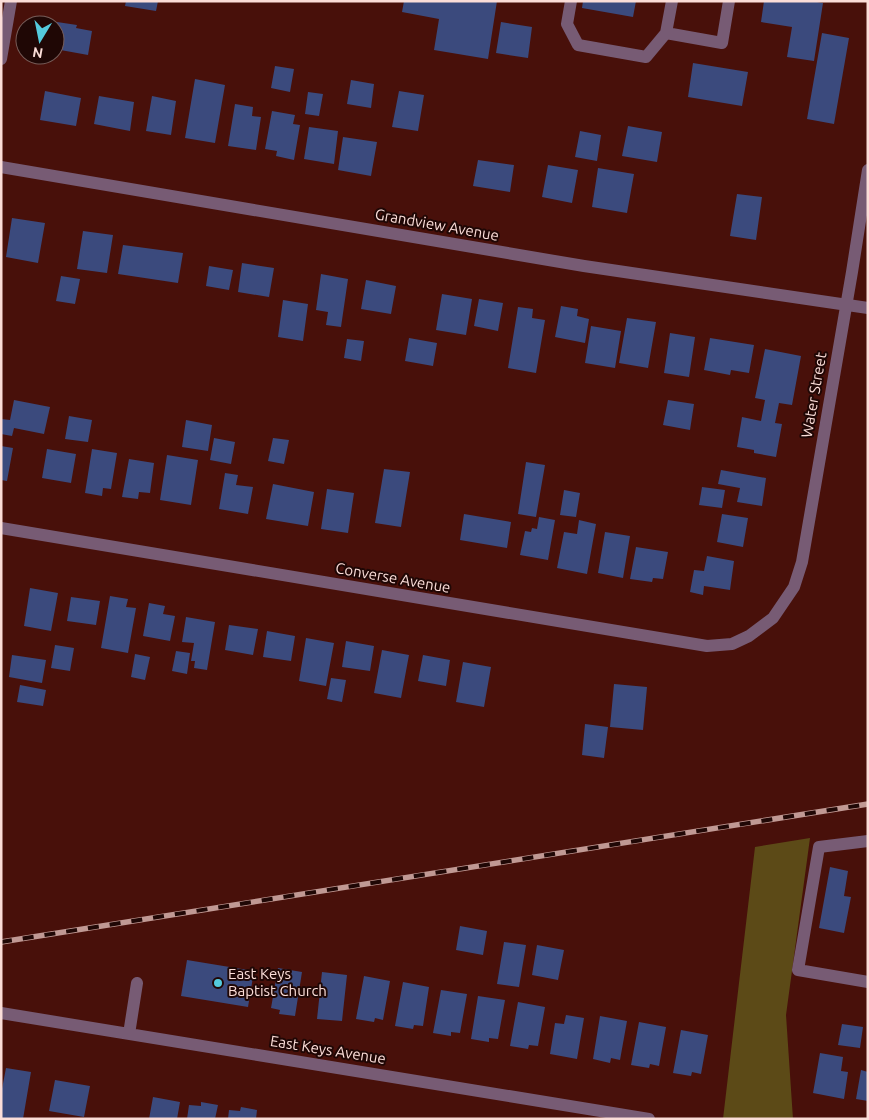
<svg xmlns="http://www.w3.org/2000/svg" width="869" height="1120" font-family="Ubuntu,sans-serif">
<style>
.green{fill:#5c4a17}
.building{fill:#3b4a7d}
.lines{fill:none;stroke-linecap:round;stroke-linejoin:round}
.minor{stroke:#775b74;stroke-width:12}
.rail-casing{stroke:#c09994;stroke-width:5.5}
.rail{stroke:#1f0705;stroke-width:4;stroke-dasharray:11;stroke-linecap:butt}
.poi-dot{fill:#54cadd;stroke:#1f0705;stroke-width:2}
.labels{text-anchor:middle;stroke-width:4;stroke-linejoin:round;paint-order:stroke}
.street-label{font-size:15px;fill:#fbddd8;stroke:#1f0705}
.poi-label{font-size:15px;fill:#fbddd8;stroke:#1f0705;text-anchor:start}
</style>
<rect width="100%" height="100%" fill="#48100a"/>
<!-- green -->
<path class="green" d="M810 838 786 1015 793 1119H723L755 847Z"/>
<!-- building -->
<path class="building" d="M126 1H158L156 11 125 6Z
M404 1H497L488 59 434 50 439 19 402 12Z
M583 1H636L633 17 582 8Z
M764 1H811L823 3 814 61 787 57 792 27 761 22Z
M57 22 77 25 76 28 92 31 88 55 55 49Z
M501 22 532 27 528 58 496 53Z
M822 33 849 38 834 124 807 119Z
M693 63 748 72 742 106 688 97Z
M275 66 294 69 290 92 271 88Z
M195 79 225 85 215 143 185 138Z
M351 80 374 84 371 108 347 104Z
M45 91 81 98 76 126 40 120Z
M399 91 424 95 418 131 392 127Z
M308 92 323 94 319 116 305 114Z
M99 96 134 102 130 131 94 124Z
M152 96 176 101 171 135 146 131Z
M235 104 253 107 252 116 261 117 256 150 228 146Z
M272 111 295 115 293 124 300 125 294 160 276 156 277 151 265 149Z
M628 126 662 132 657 162 622 156Z
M309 127 338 131 334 164 304 159Z
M580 131 601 135 597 161 575 157Z
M343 137 377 142 371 176 338 170Z
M478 160 514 165 510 192 473 186Z
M548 165 578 170 572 203 542 197Z
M598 168 634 174 627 213 592 207Z
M737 194 762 197 756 240 730 236Z
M12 218 45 223 38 263 6 257Z
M83 231 113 235 107 273 77 269Z
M123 245 183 253 178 283 118 274Z
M242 263 274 268 269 297 238 292Z
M209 266 233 270 229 290 206 286Z
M321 274 348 279 341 327 326 325 328 312 316 310Z
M61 276 80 279 75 304 56 301Z
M366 280 396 286 391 314 361 309Z
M442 294 472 299 466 335 436 330Z
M479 299 503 303 498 331 474 326Z
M283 300 308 304 303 341 278 337Z
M561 306 578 309 577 316 589 319 585 343 555 337Z
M518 307 533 309 532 318 545 320 536 373 508 368Z
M627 318 656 322 648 368 619 363Z
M591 326 621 331 615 368 585 363Z
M670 333 695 337 689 377 664 373Z
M409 338 437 343 433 366 405 361Z
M710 338 754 345 749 373 731 370 730 375 704 370Z
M347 339 364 341 361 361 344 358Z
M765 349 801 356 792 405 779 403 775 423 782 424 776 457 754 453V450L737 447 742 417 761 421 765 400 755 398Z
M14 400 50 407 44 434 14 428 12 436 1 434V419L10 420Z
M668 400 694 404 690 430 663 425Z
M69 416 92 420 88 442 65 439Z
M186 420 212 425 208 451 182 447Z
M214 438 235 442 231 464 210 460Z
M273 438 289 440 284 464 268 461Z
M1 446 13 448 7 481 1 480Z
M47 449 76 454 71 483 42 478Z
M92 449 117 453 111 489 103 488 102 496 85 493Z
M167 455 198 460 191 505 160 500Z
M129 459 154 463 150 493 139 492 138 499 122 497Z
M526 462 545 465 536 517 518 514Z
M384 469 410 472 401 527 375 523Z
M721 470 766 478 762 506 737 502 740 488 718 484Z
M225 473 238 475 236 485 253 487 248 514 219 509Z
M273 484 314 492 308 526 266 519Z
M702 487 725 490 722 508 699 505Z
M327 489 354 493 348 533 321 529Z
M564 490 580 493 576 517 560 515Z
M464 514 511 522 507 548 460 540Z
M722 514 748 518 743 547 717 542Z
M539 517 555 520 548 560 520 555 525 531 531 532 532 528 537 529Z
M579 520 596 524 587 574 557 568 564 532 577 534Z
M605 532 630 536 623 578 598 573Z
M636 547 668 552 663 579 653 578 652 582 630 579Z
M707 556 734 561 730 590 704 586 703 595 690 592 694 570 704 571Z
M30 588 58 593 51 631 24 626Z
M110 596 128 599 126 607 136 608 128 653 101 648Z
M71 597 100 601 96 625 67 621Z
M149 603 165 606 163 614 175 616 170 641 143 636Z
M186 617 215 622 207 670 194 668 195 661H191L194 643 182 642Z
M229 625 258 629 253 655 225 650Z
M267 631 295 636 291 661 263 657Z
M306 638 334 643 326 686 299 681Z
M346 641 374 646 370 671 342 667Z
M55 645 74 648 70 671 51 668Z
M382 650 409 655 401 698 374 693Z
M176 651 190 653 187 674 172 671Z
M135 654 150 657 145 680 131 677Z
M12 655 46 660 42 683 9 677Z
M423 655 450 660 446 686 418 681Z
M463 662 491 667 484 707 456 702Z
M331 678 346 680 342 702 327 699Z
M614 684 647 687 643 730 610 727Z
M20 685 46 690 43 706 17 702Z
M585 724 608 727 604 758 582 755Z
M830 867 848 871 844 896 851 897 844 933 819 928Z
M460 926 487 931 483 955 456 950Z
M504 942 526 945 519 987 497 984Z
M537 945 564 950 558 980 532 975Z
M187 960 254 971 248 1007 181 996Z
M278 968 302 972 295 1016 279 1014 280 1010 271 1008Z
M322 972 347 975 342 1021 317 1019Z
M364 976 390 981 383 1020 375 1018 374 1022 356 1019Z
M403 982 429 987 423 1026 414 1025 413 1029 395 1026Z
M441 990 467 994 460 1033 451 1032V1036L433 1033Z
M478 996 505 1000 498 1039 489 1038V1042L471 1039Z
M518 1002 545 1007 538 1046 529 1045 528 1049 510 1046Z
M566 1015 584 1018 577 1059 550 1054 555 1023 564 1024Z
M600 1016 627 1021 620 1060 611 1058 610 1063 593 1059Z
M639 1022 666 1027 659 1066 650 1064 649 1068 631 1065Z
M842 1024 863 1027 860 1048 838 1045Z
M681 1030 708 1035 701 1074 692 1072 691 1076 673 1073Z
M820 1053 843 1057 841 1071 848 1072 844 1099 813 1093Z
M6 1068 31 1072 23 1119H1V1094Z
M861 1070 868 1072V1101L856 1099Z
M55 1080 90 1086 84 1117 49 1111Z
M153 1097 180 1102 177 1119H149Z
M201 1102 218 1105 215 1119H187L189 1105 201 1106Z
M241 1107 257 1110 256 1119H228L229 1110 240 1111Z"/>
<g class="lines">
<!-- minor -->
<path class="minor" d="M571 1 567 24 578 45 646 57 666 33
M672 1 666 33 722 43 729 1
M1 59 11 1
M1 167 584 266 868 308
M1 528 707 646 732 644 749 636 773 618 794 587 802 562 852 272 868 170
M868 841 819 847 798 970 868 982
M1 1013 649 1119
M129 1034 137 983"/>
<defs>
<path id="rail" d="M1 942 868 804"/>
</defs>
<!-- rail casing -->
<use href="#rail" class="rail-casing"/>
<!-- rail -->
<use href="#rail" class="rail"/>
</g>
<!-- markers -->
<circle class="poi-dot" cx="218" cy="983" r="5"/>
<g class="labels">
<!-- street labels -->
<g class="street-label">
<text transform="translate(437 225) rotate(10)" y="5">Grandview Avenue</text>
<text transform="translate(814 395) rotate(-80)" y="5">Water Street</text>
<text transform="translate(393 578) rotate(10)" y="5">Converse Avenue</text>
<text transform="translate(328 1050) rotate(9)" y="5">East Keys Avenue</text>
</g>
<!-- poi labels -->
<g class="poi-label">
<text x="228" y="979">East Keys<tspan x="228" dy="17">Baptist Church</tspan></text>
</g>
</g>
<!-- border -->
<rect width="869" height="1120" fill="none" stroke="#fbddd8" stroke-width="5"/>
<!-- north arrow -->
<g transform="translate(40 40) rotate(190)"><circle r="24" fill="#1f0705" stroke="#775d59"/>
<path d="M0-4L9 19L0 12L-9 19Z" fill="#54cadd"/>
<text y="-8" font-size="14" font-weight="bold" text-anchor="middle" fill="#fbddd8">N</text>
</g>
</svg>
